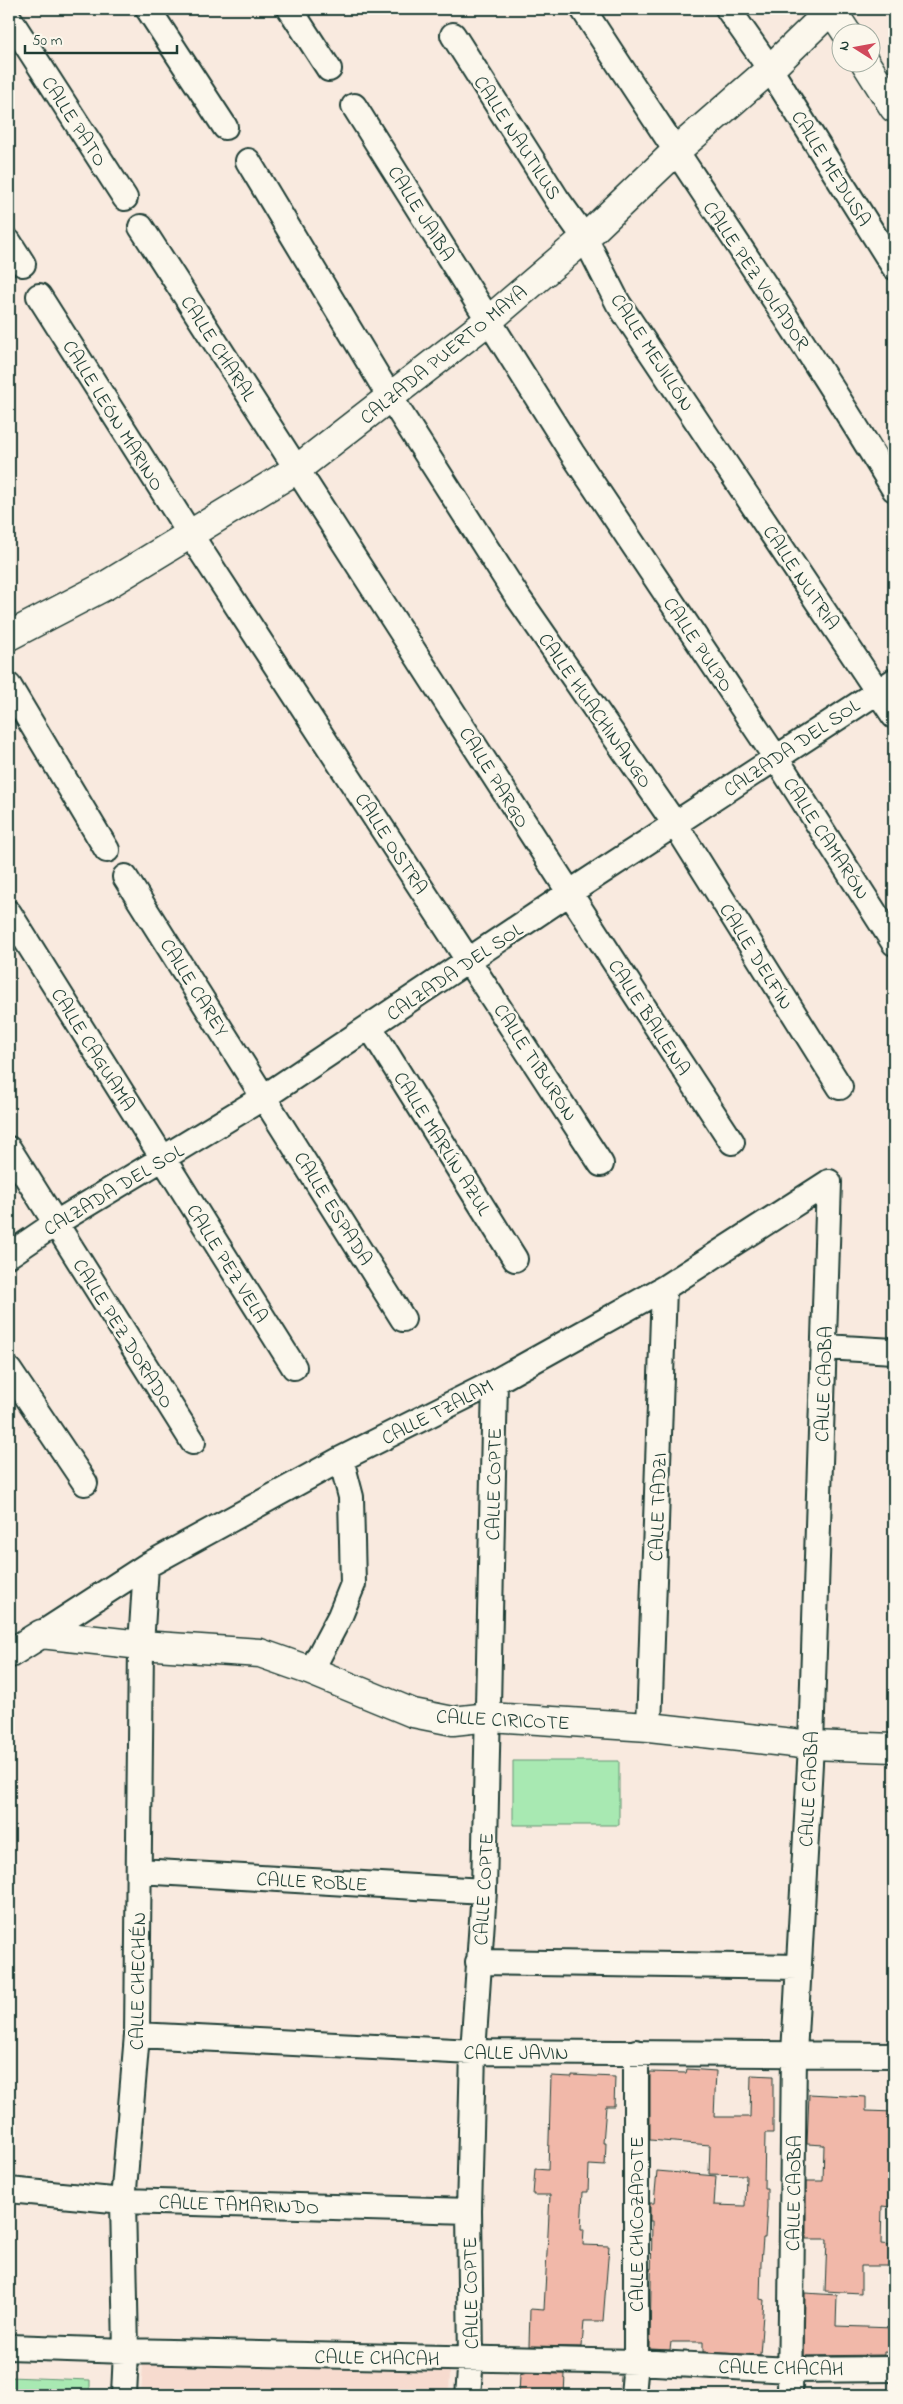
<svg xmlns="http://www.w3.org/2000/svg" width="903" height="2404" font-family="'Indie Flower',sans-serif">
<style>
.built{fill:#f7dbcf}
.grass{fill:#a8e9b2;stroke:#649373}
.building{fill:#f1b8a9;stroke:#1f3d34}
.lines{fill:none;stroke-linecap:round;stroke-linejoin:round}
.minor-casing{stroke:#1f3d34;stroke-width:28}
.tertiary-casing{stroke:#1f3d34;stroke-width:31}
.minor{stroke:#fbf7ec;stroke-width:24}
.tertiary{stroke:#fbf7ec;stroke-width:28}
.labels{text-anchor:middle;stroke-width:5;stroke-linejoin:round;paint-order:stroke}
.street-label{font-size:20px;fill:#1f3d34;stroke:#fbf7ec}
</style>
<rect width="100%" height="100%" fill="#f9eadf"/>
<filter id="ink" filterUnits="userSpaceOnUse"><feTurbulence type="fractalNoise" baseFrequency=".02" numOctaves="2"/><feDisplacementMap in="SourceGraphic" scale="10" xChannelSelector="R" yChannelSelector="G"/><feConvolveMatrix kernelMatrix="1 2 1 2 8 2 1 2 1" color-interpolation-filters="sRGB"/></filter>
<g filter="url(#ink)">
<!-- built -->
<path class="built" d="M143 2365 450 2372 449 2395H141Z"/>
<!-- grass -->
<path class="grass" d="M513 1761H619V1825H513Z
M9 2377 90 2380V2395H9Z"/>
<!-- building -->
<path class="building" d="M687 2069 716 2071 714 2117H750L751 2075 773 2076V2133H765L764 2188H767V2207L765 2238H763L761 2263 760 2299 764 2300 760 2355 703 2352V2342H671L670 2350 650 2349 652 2221H650V2203H654L657 2171 716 2176 714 2205 745 2206 746 2175 709 2174 710 2145 650 2140V2072L686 2073Z
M572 2075 615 2077 614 2106H606L603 2143H606L605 2166 589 2165 588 2192H583L581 2229H584L583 2245 609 2246 603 2321H584L582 2347 529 2346 530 2309 544 2310 550 2195H533L535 2169 548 2170 551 2076 572 2077Z
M809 2094 866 2097V2111L894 2112V2192H892L891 2207 882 2206 881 2244 894 2245 893 2266H861V2293L825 2291 827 2239H806V2181H823L824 2145 807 2144Z
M805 2293 837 2295 836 2326 894 2328V2353L884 2352V2355L804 2356Z
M527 2373 565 2374 564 2395H519L520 2375Z"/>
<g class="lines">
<defs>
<path id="minor" d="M148 9 225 127
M290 9 329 69
M583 9C686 169 796 326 894 489
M728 9 770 69 894 267
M9 18 125 198
M453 35 557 199 585 238 618 303 894 716
M354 106 572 453 776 758 894 943
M248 161 390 397 517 596 675 824 840 1087
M141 227C338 532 532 838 732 1142
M9 242 23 264
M39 296 190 534 601 1164
M9 686 107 850
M125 877 403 1319
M9 913 294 1367
M370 1027 515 1259
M9 1149 193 1442
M9 1255 56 1223 264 1097 569 893 894 681
M825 1347 894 1351
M9 1370 85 1483
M41 1634 146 1566 341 1459 495 1382 664 1288 829 1182
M311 1671 340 1616 353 1584 351 1497 341 1459
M649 1727 664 1288
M139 1871 484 1891
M478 1962 797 1967
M137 2035 473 2052 894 2055
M9 2190 123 2201 469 2211
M9 2347 126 2351 636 2362 791 2370 894 2369
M124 2395 126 2351 123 2201 137 2035 141 1645 146 1566
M468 2395 471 2359 469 2211 473 2052 484 1891 495 1382
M633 2395 636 2362V2052
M790 2395 794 2054 811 1745 829 1182"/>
<path id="tertiary" d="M831 9 846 32
M865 62 894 108
M9 636 105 586 297 469 489 320 585 238 675 152 770 69 832 9
M9 1654 41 1634 141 1645 260 1653 311 1671 413 1713 453 1721 489 1717 649 1727 811 1745 894 1748"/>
</defs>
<!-- minor casing -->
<use href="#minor" class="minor-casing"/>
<!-- tertiary casing -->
<use href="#tertiary" class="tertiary-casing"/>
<!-- minor -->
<use href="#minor" class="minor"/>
<!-- tertiary -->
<use href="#tertiary" class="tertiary"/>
</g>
</g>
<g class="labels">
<!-- street labels -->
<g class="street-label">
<text transform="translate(75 121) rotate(57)" y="7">CALLE PATO</text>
<text transform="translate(518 137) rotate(57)" y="7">CALLE NAUTILUS</text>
<text transform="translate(832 168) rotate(58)" y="7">CALLE MEDUSA</text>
<text transform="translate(422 213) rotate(58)" y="7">CALLE JAIBA</text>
<text transform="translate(757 275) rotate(56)" y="7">CALLE PEZ VOLADOR</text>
<text transform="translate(219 348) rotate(57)" y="7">CALLE CHARAL</text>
<text transform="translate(653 352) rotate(57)" y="7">CALLE MEJILLÓN</text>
<text transform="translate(443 354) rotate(-39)" y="7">CALZADA PUERTO MAYA</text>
<text transform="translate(114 415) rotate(58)" y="7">CALLE LEÓN MARINO</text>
<text transform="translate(802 577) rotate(56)" y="7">CALLE NUTRIA</text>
<text transform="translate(699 644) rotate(56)" y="7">CALLE PULPO</text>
<text transform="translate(596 710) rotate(55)" y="7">CALLE HUACHINANGO</text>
<text transform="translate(791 747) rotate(-34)" y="7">CALZADA DEL SOL</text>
<text transform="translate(495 777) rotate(58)" y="7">CALLE PARGO</text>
<text transform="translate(827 838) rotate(57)" y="7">CALLE CAMARÓN</text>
<text transform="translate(392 843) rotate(57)" y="7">CALLE OSTRA</text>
<text transform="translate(757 956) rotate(58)" y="7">CALLE DELFÍN</text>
<text transform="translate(454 971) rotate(-34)" y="7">CALZADA DEL SOL</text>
<text transform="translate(195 987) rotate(58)" y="7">CALLE CAREY</text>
<text transform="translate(650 1017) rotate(57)" y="7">CALLE BALLENA</text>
<text transform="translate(94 1049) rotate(58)" y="7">CALLE CAGUAMA</text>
<text transform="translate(536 1062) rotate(57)" y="7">CALLE TIBURÓN</text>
<text transform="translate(443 1143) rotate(58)" y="7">CALLE MARLÍN AZUL</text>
<text transform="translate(113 1189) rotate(-31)" y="7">CALZADA DEL SOL</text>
<text transform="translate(334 1208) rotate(58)" y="7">CALLE ESPADA</text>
<text transform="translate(228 1263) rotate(58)" y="7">CALLE PEZ VELA</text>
<text transform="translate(124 1333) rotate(58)" y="7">CALLE PEZ DORADO</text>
<text transform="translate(823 1384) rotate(-88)" y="7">CALLE CAOBA</text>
<text transform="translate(437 1411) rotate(-27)" y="7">CALLE TZALAM</text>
<text transform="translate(493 1484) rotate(-89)" y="7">CALLE COPTE</text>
<text transform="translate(657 1507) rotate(-88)" y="7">CALLE TADZI</text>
<text transform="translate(503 1719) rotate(3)" y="7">CALLE CIRICOTE</text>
<text transform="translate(808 1789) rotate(-87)" y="7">CALLE CAOBA</text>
<text transform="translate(312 1881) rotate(3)" y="7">CALLE ROBLE</text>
<text transform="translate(483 1889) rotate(-87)" y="7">CALLE COPTE</text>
<text transform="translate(137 1981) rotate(-89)" y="7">CALLE CHECHÉN</text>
<text x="516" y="2059">CALLE JAVIN</text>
<text transform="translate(793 2193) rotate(-89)" y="7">CALLE CAOBA</text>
<text transform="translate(239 2204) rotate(2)" y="7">CALLE TAMARINDO</text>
<text transform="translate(636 2224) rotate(-90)" y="7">CALLE CHICOZAPOTE</text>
<text transform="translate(470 2293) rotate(-91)" y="7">CALLE COPTE</text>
<text transform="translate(377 2357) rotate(1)" y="7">CALLE CHACAH</text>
<text transform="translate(781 2367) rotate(1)" y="7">CALLE CHACAH</text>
</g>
</g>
<!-- margin -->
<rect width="903" height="2404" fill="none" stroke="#fbf7ec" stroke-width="30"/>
<rect x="15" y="15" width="873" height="2374" fill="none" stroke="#1f3d34" stroke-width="2" filter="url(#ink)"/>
<!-- north arrow -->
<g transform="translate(856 48) rotate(281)"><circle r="24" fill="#fbf7ec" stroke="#a3ada2"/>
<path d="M0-4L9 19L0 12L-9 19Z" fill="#d1495b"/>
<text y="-8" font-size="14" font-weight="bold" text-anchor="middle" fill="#1f3d34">N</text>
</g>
<!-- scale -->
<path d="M25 45v8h152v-8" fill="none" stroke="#1f3d34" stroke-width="2.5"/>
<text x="32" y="45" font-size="15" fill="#1f3d34" stroke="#fbf7ec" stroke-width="4" paint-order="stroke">50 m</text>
</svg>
